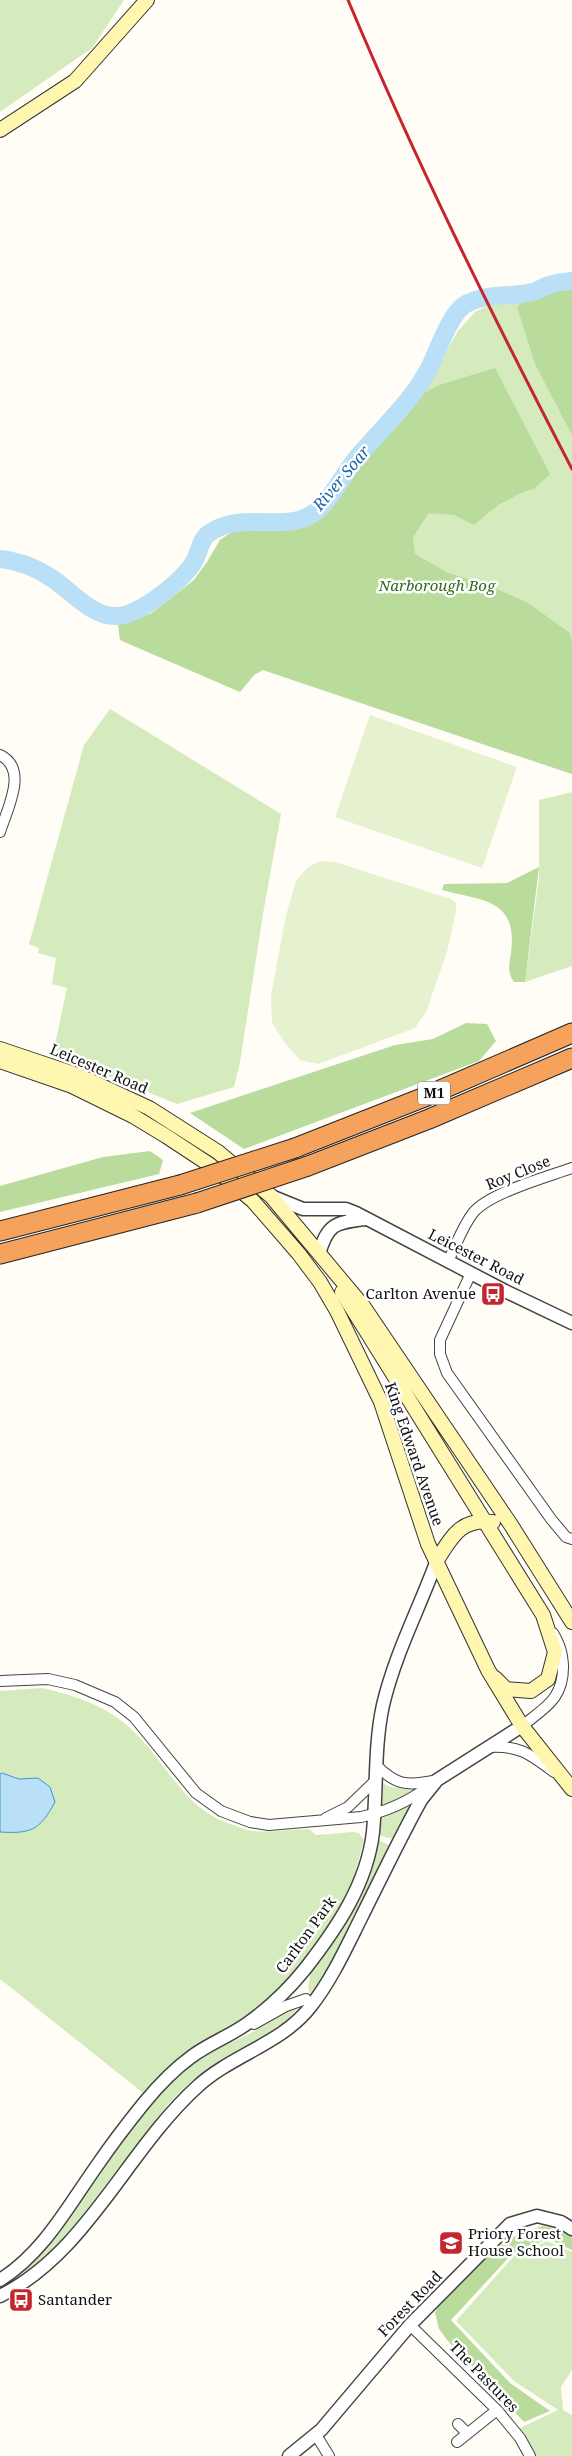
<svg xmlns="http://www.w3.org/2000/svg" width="572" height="2456" font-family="'Noto Serif',serif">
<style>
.green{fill:#d5ebbd}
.forest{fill:#b9dc9c}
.pitch{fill:#e6f2cf}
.water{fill:#b9e0f7;stroke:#3f96cf}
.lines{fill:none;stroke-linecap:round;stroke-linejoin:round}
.river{stroke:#b9e0f7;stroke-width:18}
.minor-casing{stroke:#444;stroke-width:12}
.tertiary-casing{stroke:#444;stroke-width:15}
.secondary-casing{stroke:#333;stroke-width:16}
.motorway-casing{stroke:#222;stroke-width:21}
.minor{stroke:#fff;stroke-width:10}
.tertiary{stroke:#fff;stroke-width:12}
.secondary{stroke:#fff6b0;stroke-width:14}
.motorway{stroke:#f5a25d;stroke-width:19}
.rail{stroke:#c4262e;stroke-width:3}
.motorway-bridge-casing{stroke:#222;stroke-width:21;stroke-linecap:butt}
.motorway-bridge{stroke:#f5a25d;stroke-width:19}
.labels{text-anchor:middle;stroke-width:5;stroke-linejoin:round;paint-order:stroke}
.shield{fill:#fff;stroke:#585858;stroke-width:1}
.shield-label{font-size:14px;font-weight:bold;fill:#111}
.park-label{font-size:15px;font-style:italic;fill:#2f6b1f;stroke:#fff}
.street-label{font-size:15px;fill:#111;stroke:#fff}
.poi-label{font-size:15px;fill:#111;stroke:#fff;text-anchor:start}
.water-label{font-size:16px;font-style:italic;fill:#1768a6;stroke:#fff}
</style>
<rect width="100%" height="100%" fill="#fffdf5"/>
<!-- green -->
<path class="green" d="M0 0H124L92 48 0 112Z
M572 289V774L263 670 254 675 240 692 120 640 118 623 150 614 165 603 194 580 207 562 220 540 235 530 251 527 292 528 317 519 422 394 458 331 475 312 500 300 526 298 558 290Z
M110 709 281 814 263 914 240 1062 234 1087 177 1104 53 1054 67 988 52 984 56 958 38 953 39 948 29 944 84 745Z
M572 792V966L525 982 539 878V800Z
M42 1688C76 1696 108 1706 133 1731 168 1764 182 1807 230 1824 237 1826 245 1830 252 1831 270 1833 291 1829 309 1829L316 1835 353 1832 359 1833 364 1840 352 1884 339 1907 341 1912 310 1956 258 2011 147 2096 0 1979V1691Z
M381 1782 390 1787 413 1790 380 1808Z
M417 1798 393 1839 378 1835 379 1815Z
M378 1840 389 1845 338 1954 310 1994 308 1987 311 1970 354 1907 366 1883Z
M297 2006C297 2022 216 2063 200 2075 189 2083 179 2093 169 2103L64 2240 32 2270 0 2291V2286C37 2268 57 2229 80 2197 113 2153 144 2106 185 2068 202 2051 230 2044 251 2033 266 2024 280 2010 297 2006Z
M547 2241 572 2252V2370L561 2387 563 2410 572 2415V2456H530L514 2431 558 2410 514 2381 456 2321 514 2256Z"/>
<!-- forest -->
<path class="forest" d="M572 289V435L535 364 517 307C531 293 553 290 572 289Z
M495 368 550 474 534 489 525 491 498 505 474 525 454 515 429 513 413 537 415 554 448 573 483 583 528 603 570 633 572 644V774L263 670 254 675 240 692 120 640 118 623 150 614 165 603 194 580 207 562 220 540 235 530 251 527 292 528 317 519 422 394 439 385Z
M539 867 525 982H514C507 972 509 965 511 953 518 898 482 901 442 890L444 884 507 883Z
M466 1023 487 1024 496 1041 479 1061 244 1149 190 1113 395 1045 433 1039Z
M150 1151 163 1160 159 1174 0 1212V1186L103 1157Z
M543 2226 557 2229 572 2236V2250L548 2239 512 2254 451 2320 510 2383 550 2411 524 2422 447 2340 439 2329 435 2313 439 2304C472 2273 497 2236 543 2226Z"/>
<!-- pitch -->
<path class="pitch" d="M370 715 517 767 482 868 335 817Z
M320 861 335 862 451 899 456 903V911L447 952 426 1012 415 1028 318 1064 300 1060 285 1043 272 1023 271 996 286 915 296 881 308 867Z"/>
<!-- water -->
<path class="water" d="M2 1773 19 1779 38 1778 50 1787 55 1802C40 1830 31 1834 0 1832V1774Z"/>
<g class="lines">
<!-- river -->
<path class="river" d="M0 559C18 561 37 568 53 579 71 591 93 618 117 616 140 615 184 580 195 560 199 552 201 539 208 534 243 508 288 537 319 509 333 496 343 475 355 460 381 428 414 401 432 362 439 347 451 312 466 304 488 292 510 298 532 292 538 291 544 286 550 285 556 282 565 282 572 281"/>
<defs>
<path id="minor" d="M0 755C29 769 7 809 0 832
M448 1261C456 1246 462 1227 473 1213 489 1193 547 1177 572 1168
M471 1273 440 1340V1354L447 1373 551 1519 566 1537 572 1539
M0 1681 48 1679 75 1685 115 1702 134 1717 196 1793 221 1811 250 1822 269 1825 361 1817C385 1812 409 1801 428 1787
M522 1726C546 1707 564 1698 563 1665 562 1652 560 1645 553 1633
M488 1747C519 1745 530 1754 554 1772
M377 1766C396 1785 407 1786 433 1781
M326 1818 348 1807 375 1781
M254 2024 286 2006 306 1999
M410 2325 497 2410 520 2438 530 2456
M458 2424 467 2433
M316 2435 329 2456
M457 2442 497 2410"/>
<path id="tertiary" d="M271 1196 303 1209H346L356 1213 505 1291 572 1323
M319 1254C328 1223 335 1223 365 1219
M0 2280C43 2253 67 2208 96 2167 111 2145 127 2124 144 2103 158 2086 173 2070 191 2057 208 2044 230 2036 248 2023 269 2008 289 1989 305 1969 337 1928 367 1884 373 1832 377 1790 374 1746 383 1705 395 1654 419 1609 437 1560
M0 2296C87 2253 127 2150 198 2086 232 2055 283 2043 311 2006 332 1979 346 1948 361 1918 381 1878 400 1838 421 1800L437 1780 522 1726
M289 2456 321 2430 410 2325 510 2224 537 2216 561 2222 572 2229"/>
<path id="secondary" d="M0 130 75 81 147 0
M0 1049 80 1076 149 1108 218 1152 271 1196 363 1306 511 1525 572 1622
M0 1061 72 1086 133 1116 166 1136 210 1165 253 1201 299 1254 320 1282 337 1311 381 1402 428 1544 488 1670 522 1726 572 1789
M342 1292 543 1615 555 1652 548 1679 531 1691 506 1689 495 1678
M437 1560C452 1537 460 1518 493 1522"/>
<path id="motorway" d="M295 1148 422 1098 572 1033
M308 1166 429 1119 572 1058
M0 1231 180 1185
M0 1254 197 1203"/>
</defs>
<!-- minor casing -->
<use href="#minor" class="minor-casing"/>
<!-- tertiary casing -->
<use href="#tertiary" class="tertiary-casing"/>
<!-- secondary casing -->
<use href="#secondary" class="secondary-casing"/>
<!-- motorway casing -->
<use href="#motorway" class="motorway-casing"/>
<!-- minor -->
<use href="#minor" class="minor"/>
<!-- tertiary -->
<use href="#tertiary" class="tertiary"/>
<!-- secondary -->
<use href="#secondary" class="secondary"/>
<!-- motorway -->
<use href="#motorway" class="motorway"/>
<!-- rail -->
<path class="rail" d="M348 0C415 160 492 315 572 469"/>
<defs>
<path id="motorway-bridge" d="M180 1185 295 1148
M197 1203 308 1166"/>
</defs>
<!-- motorway-bridge casing -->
<use href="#motorway-bridge" class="motorway-bridge-casing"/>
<!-- motorway-bridge -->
<use href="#motorway-bridge" class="motorway-bridge"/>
</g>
<!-- icons -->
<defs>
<symbol id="bus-square" viewBox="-11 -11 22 22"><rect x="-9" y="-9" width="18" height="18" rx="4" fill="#c4262e" stroke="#fff"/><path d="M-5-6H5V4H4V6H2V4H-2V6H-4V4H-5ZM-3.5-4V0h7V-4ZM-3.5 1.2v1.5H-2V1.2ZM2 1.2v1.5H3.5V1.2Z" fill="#fff"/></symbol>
<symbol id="school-square" viewBox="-11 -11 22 22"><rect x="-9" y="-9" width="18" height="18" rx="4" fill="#c4262e" stroke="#fff"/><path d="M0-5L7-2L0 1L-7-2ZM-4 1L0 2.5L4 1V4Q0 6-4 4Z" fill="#fff"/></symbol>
</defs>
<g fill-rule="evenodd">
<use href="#bus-square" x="479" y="1280" width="28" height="28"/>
<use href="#school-square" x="437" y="2229" width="28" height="28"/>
<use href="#bus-square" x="7" y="2286" width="28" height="28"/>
</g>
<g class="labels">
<!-- shield labels -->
<rect class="shield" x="418" y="1081.5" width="32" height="23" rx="4"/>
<g class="shield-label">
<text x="434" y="1098">M1</text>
</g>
<!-- park labels -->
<g class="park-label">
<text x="437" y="591">Narborough Bog</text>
</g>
<!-- street labels -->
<g class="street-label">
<text transform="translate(99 1069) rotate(23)" y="5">Leicester Road</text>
<text transform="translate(518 1173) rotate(-22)" y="5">Roy Close</text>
<text transform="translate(476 1257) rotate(27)" y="5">Leicester Road</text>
<text transform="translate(414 1454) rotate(71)" y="5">King Edward Avenue</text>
<text transform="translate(306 1935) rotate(-54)" y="5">Carlton Park</text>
<text transform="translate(410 2304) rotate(-46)" y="5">Forest Road</text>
<text transform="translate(484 2377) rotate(46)" y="5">The Pastures</text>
</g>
<!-- poi labels -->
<g class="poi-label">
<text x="476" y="1299" text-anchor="end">Carlton Avenue</text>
<text x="468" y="2239">Priory Forest<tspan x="468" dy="17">House School</tspan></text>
<text x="38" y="2305">Santander</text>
</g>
<!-- water labels -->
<g class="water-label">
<text transform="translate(341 478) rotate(-50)" y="6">River Soar</text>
</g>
</g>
</svg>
